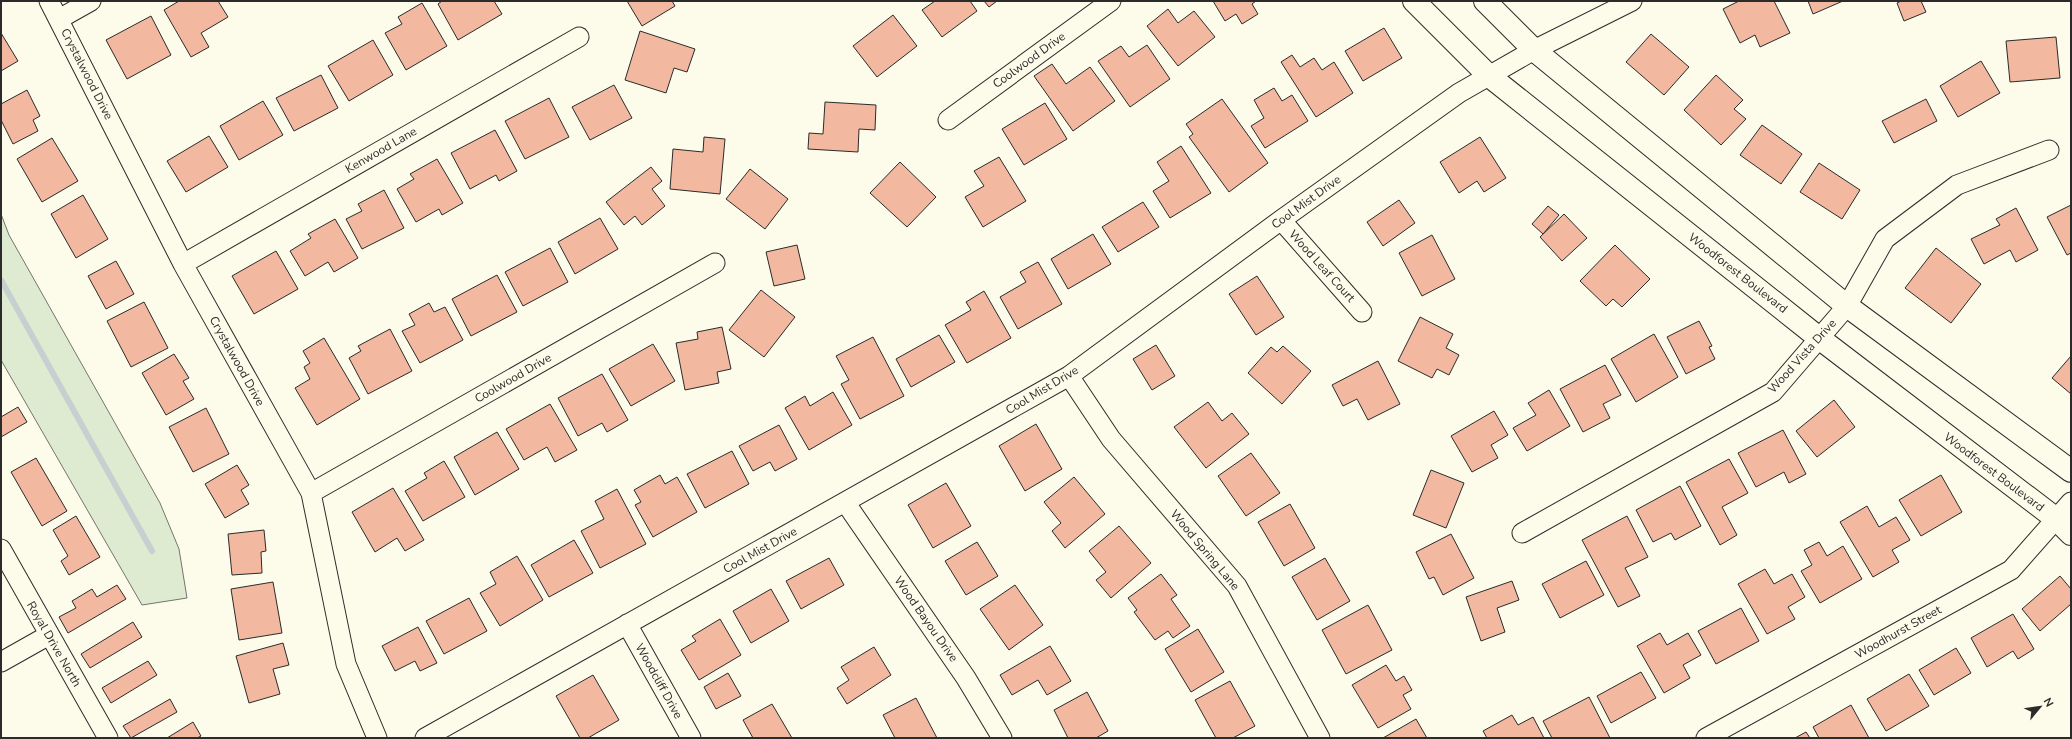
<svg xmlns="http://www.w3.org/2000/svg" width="2072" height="739" font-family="'Nunito Sans',sans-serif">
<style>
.green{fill:#deebd1;stroke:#74746e}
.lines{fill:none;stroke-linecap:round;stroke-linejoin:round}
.stream{stroke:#c7d0d0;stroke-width:6}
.building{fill:#f2b8a0;stroke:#2b2b2b}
.minor-casing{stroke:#2b2b2b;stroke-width:21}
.tertiary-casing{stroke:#2b2b2b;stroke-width:24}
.minor{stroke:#fdfbea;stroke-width:19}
.tertiary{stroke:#fdfbea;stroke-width:22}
.labels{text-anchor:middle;stroke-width:3;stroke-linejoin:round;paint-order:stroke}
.street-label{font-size:12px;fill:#2b2b2b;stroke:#fdfbea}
</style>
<rect width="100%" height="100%" fill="#fdfbea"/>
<!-- green -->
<path class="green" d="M1 214 9 235 160 503 179 549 187 598 142 605 1 360Z"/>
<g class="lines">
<!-- stream -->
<path class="stream" d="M1 280 152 551"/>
</g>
<!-- building -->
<path class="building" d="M179 1H218L228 17 201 33 209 47 191 57 164 10Z
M442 1H494L502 14 458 40 438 4Z
M627 1H672L675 6 642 26Z
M935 1H970L977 11 942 37 922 10Z
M984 1H997L989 7Z
M1213 1H1256L1252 4 1258 14 1242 24 1236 14 1225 21Z
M1739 1H1774L1790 33 1760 47 1755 35 1740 43 1723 9Z
M1808 1H1843L1813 14Z
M1901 1H1921L1926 12 1904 21 1897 3Z
M422 3 447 46 406 70 385 33 402 24 398 17Z
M1168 9 1178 23 1194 11 1215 37 1178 66 1147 26Z
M893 15 917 46 877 77 853 46Z
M151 16 171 55 127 79 106 40Z
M1384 28 1402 58 1363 81 1345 51Z
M640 31 695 49 687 72 674 68 666 93 625 80Z
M1 33 18 61 1 71Z
M1651 34 1689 67 1664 95 1626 62Z
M2056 37 2060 78 2010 82 2006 41Z
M373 40 393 75 349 101 328 66Z
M1147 45 1170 79 1130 107 1098 61 1121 46 1129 57Z
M1292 55 1300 67 1314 58 1322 70 1334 62 1353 93 1316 117 1281 62Z
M1981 61 2000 93 1958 117 1940 86Z
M1052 64 1066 84 1090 67 1115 101 1073 131 1034 76Z
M321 75 338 108 294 131 276 98Z
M1716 75 1743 100 1734 109 1746 119 1721 145 1684 110Z
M614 85 632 118 590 140 572 107Z
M1274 88 1282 101 1292 95 1308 121 1265 148 1251 126 1264 118 1254 100Z
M27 90 40 116 33 120 38 131 13 144 1 120V104Z
M549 98 569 137 525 159 505 121Z
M1222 99 1268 163 1229 192 1189 137 1193 134 1186 124Z
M1926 99 1937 121 1894 143 1882 121Z
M263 101 283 135 239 160 220 126Z
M825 102 876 105 875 130 859 129 858 152 808 149 809 133 823 134Z
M1045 103 1067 139 1024 165 1002 129Z
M1762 125 1802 154 1781 184 1740 155Z
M495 130 517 171 499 181 496 175 470 189 451 153Z
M209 136 228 167 186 192 167 161Z
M704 137 725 139 720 194 670 189 673 149 703 152Z
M1480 137 1506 178 1484 192 1477 181 1459 193 1440 162Z
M52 138 78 181 42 202 17 159Z
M1181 146 1211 193 1170 218 1153 191 1169 181 1157 162Z
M999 157 1026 201 983 227 965 197 984 186 974 171Z
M437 159 463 203 442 215 439 209 416 222 397 189 414 179 410 174Z
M900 162 936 197 907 227 870 193Z
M1819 163 1860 190 1842 219 1800 192Z
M651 167 662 181 652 189 665 206 642 225 635 216 624 225 606 202Z
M750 169 788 199 765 229 726 199Z
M384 190 404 228 362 249 346 219 362 211 358 204Z
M83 195 108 239 76 258 51 214Z
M1399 200 1415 223 1383 246 1367 222Z
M1143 202 1159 227 1118 252 1102 227Z
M2071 205V253L2067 255 2047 217Z
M1548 206 1559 215 1543 234 1532 224Z
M2016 208 2038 250 2016 262 2010 250 1984 264 1971 239 2000 225 1996 219Z
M1564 214 1587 238 1562 261 1540 237Z
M600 218 618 249 575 274 558 242Z
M335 219 358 258 334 272 328 262 305 276 290 251 311 238 308 234Z
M1093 234 1111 264 1068 289 1051 259Z
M1432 235 1455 279 1422 296 1399 253Z
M797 245 805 279 774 286 766 252Z
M1615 245 1650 279 1622 307 1613 299 1606 306 1580 281Z
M550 248 568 282 523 306 505 272Z
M1936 248 1981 284 1951 323 1905 288Z
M276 251 298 289 254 314 232 276Z
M116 261 134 294 106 309 88 276Z
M1038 262 1062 304 1018 329 1000 297 1026 282 1020 272Z
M497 275 517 312 471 336 452 299Z
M1257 276 1284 317 1256 335 1229 294Z
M761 290 795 317 764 357 729 330Z
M984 291 1011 338 967 363 945 325 971 310 966 302Z
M144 302 168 348 131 367 107 321Z
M429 303 434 312 445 307 463 340 420 363 402 331 415 325 409 314Z
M1420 317 1453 334 1446 348 1459 355 1449 375 1437 369 1432 378 1398 361Z
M1699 321 1712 346 1709 347 1715 359 1686 374 1667 337Z
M722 327 731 369 717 372 719 383 685 390 676 343 698 339 697 332Z
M390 329 412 371 368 394 349 358 361 351 358 346Z
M1654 334 1678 377 1636 402 1611 359Z
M939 335 955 362 911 387 896 359Z
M873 337 904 396 860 419 841 384 849 380 836 356Z
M324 338 360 399 317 425 295 388 310 379 304 367 310 363 303 351Z
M653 344 675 381 631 406 609 369Z
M1156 345 1175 376 1152 390 1133 359Z
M1283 346 1311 371 1282 404 1248 373 1271 347 1277 352Z
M174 354 189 378 183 381 194 399 166 415 142 373Z
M2071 356V394L2052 378Z
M1378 361 1400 404 1368 420 1357 399 1343 406 1332 385Z
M1605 365 1621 395 1603 404 1610 418 1583 432 1560 389Z
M602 374 628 420 607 432 602 423 578 436 558 398Z
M1549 390 1570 426 1527 451 1513 428 1536 415 1528 403Z
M833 392 852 425 809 450 785 408 805 396 810 406Z
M1834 400 1855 427 1817 457 1796 431Z
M1208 402 1222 421 1232 413 1249 434 1206 468 1174 427Z
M550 404 577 450 555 462 547 447 524 460 506 429Z
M18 407 27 422 1 437V417Z
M206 408 229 454 193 472 169 427Z
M1494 411 1508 435 1491 445 1498 458 1472 472 1451 436Z
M1036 424 1062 469 1025 491 999 446Z
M779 425 797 459 775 471 770 462 753 471 739 446Z
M1783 430 1806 474 1789 483 1784 472 1756 487 1738 453Z
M497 432 519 469 475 495 454 457Z
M732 451 749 484 705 508 687 474Z
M1251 453 1280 493 1246 516 1218 476Z
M36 458 67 511 42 526 11 472Z
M1729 459 1748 493 1722 507 1737 535 1720 545 1686 482Z
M444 461 465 497 423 521 405 491 427 478 424 473Z
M237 465 249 485 241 490 249 504 225 518 205 484Z
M1431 470 1464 483 1446 528 1413 515Z
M660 475 665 484 677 477 697 512 653 537 635 505 641 502 634 490Z
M1941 475 1962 512 1921 536 1899 500Z
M1074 477 1105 514 1065 548 1052 531 1061 523 1044 502Z
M946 483 971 526 933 548 908 505Z
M1680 486 1701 526 1675 540 1671 533 1653 542 1636 510Z
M393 488 424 540 405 551 397 538 375 552 352 512Z
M617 489 646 544 600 568 581 531 604 519 595 501Z
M1290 504 1315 548 1284 566 1258 522Z
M1867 506 1879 527 1896 517 1910 540 1892 550 1899 562 1873 577 1840 522Z
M76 516 100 557 69 575 61 561 68 556 53 530Z
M1627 516 1648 557 1625 568 1640 596 1618 607 1582 540Z
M1119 526 1151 563 1111 598 1096 580 1106 572 1089 551Z
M264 530 266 551 261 552 262 573 232 575 228 534Z
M1451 534 1474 578 1443 595 1434 577 1429 579 1416 552Z
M574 540 593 573 549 597 531 565Z
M977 542 998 576 966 595 945 561Z
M1819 542 1827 556 1843 546 1862 579 1820 603 1801 571 1812 565 1804 550Z
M517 556 543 600 500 626 480 593 496 584 490 572Z
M829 558 844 585 801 609 786 581Z
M1325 558 1350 601 1317 620 1292 577Z
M1586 561 1604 595 1560 618 1542 584Z
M1765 569 1774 584 1792 574 1805 597 1788 607 1795 619 1767 634 1738 584Z
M1161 574 1177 595 1171 599 1190 626 1173 638 1168 631 1155 640 1134 612 1137 610 1128 598Z
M2060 576 2071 589V604L2040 631 2022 609Z
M1512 581 1519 600 1497 608 1505 632 1481 641 1466 597Z
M273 582 282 633 239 640 231 589Z
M117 585 126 599 68 633 59 617 76 608 72 601 92 589 97 597Z
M1015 585 1043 625 1009 650 980 609Z
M771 589 789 621 751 643 733 611Z
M469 598 487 631 444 654 426 621Z
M1368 605 1392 650 1346 674 1322 630Z
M1741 608 1759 641 1716 664 1698 631Z
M2013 614 2034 649 2018 659 2013 651 1987 667 1971 638Z
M720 619 741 655 699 680 681 650 696 641 692 636Z
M133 622 142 637 90 668 81 654Z
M418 627 437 663 420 671 415 661 395 671 382 646Z
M1198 629 1224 672 1191 692 1165 649Z
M1660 633 1667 645 1688 633 1701 655 1683 665 1690 678 1664 693 1637 646Z
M283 643 289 665 273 669 280 694 249 703 236 656Z
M1050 646 1071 681 1047 695 1038 680 1012 695 1000 675Z
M874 647 891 675 847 704 837 688 849 680 841 667Z
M1956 648 1971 673 1934 695 1919 670Z
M148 661 157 675 111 703 102 688Z
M1386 665 1396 681 1404 676 1412 690 1403 695 1411 709 1378 728 1352 685Z
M1641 672 1656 698 1611 723 1597 696Z
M728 673 741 696 716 709 704 687Z
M1909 674 1929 706 1886 731 1867 699Z
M593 675 619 720 588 738H580L556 696Z
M1230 681 1255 726 1233 738H1216L1195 700Z
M1087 692 1108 731 1096 738H1068L1054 710Z
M1589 697 1610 738H1552L1543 721Z
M916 698 937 738H895L883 715Z
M170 699 177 712 131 738 123 726Z
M772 704 792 738H753L743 720Z
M1851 705 1869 738H1819L1813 727Z
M1512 715 1518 725 1533 717 1544 738H1487L1483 731Z
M1416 719 1427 738H1383Z
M193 722 201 736 197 738H167Z
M1806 732 1810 738H1795Z"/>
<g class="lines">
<defs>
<path id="minor" d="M49 1 183 264 311 493 346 664 377 738
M59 19 91 1
M948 120 1111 1
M1281 220 1362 312
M183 264 579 37
M1069 376 1111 439 1237 586 1320 738
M311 493 715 263
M845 502 966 678 1002 738
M1522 533 1773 392 1847 306 1885 239 1957 185 2049 150
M1 549 108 738
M627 624 691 738
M1 662 49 635
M425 738 1069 376 1281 220 1459 93 1534 50 1632 1
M1706 738 2011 570 2071 502"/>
<path id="tertiary" d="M1414 1 1488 75 1819 338 2055 518 2071 534
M1485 1 1534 50 1847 306 2071 471"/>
</defs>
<!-- minor casing -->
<use href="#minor" class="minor-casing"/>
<!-- tertiary casing -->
<use href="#tertiary" class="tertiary-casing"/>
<!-- minor -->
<use href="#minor" class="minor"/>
<!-- tertiary -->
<use href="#tertiary" class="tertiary"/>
</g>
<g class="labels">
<!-- street labels -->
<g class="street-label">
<text transform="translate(1029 60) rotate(-36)" y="4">Coolwood Drive</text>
<text transform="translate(87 74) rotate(63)" y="4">Crystalwood Drive</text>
<text transform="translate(381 150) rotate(-30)" y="4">Kenwood Lane</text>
<text transform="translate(1306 202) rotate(-36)" y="4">Cool Mist Drive</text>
<text transform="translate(1322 266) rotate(48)" y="4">Wood Leaf Court</text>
<text transform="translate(1738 273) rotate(38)" y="4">Woodforest Boulevard</text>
<text transform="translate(1802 356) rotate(-48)" y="4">Wood Vista Drive</text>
<text transform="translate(237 361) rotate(61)" y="4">Crystalwood Drive</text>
<text transform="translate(513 378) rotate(-30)" y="4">Coolwood Drive</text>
<text transform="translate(1042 390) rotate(-31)" y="4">Cool Mist Drive</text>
<text transform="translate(1994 472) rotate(37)" y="4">Woodforest Boulevard</text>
<text transform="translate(760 550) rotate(-29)" y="4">Cool Mist Drive</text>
<text transform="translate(1205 550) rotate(50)" y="4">Wood Spring Lane</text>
<text transform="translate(926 619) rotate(55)" y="4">Wood Bayou Drive</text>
<text transform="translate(1898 632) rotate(-29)" y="4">Woodhurst Street</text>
<text transform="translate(54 644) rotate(60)" y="4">Royal Drive North</text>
<text transform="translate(659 681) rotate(61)" y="4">Woodcliff Drive</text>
</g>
</g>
<!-- border -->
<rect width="2072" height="739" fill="none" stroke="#2b2b2b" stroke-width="4"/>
<!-- north arrow -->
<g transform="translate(2040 707) rotate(61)" stroke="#fdfbea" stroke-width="3" paint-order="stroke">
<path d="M0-3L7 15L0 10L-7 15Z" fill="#2b2b2b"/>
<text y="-6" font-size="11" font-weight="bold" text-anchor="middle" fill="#2b2b2b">N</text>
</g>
</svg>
